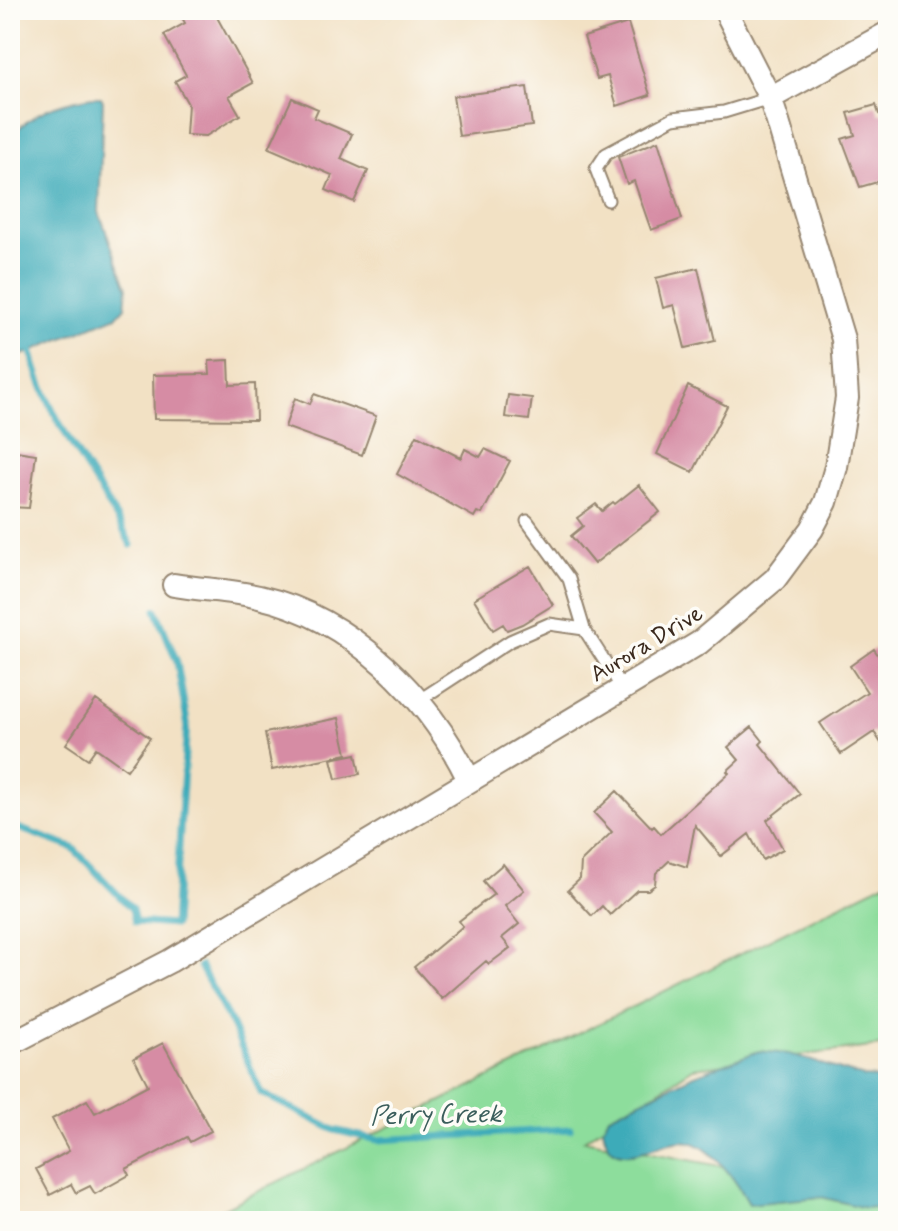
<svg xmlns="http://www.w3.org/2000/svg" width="898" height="1231" font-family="Mynerve,sans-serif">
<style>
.green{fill:#8ddd9c;stroke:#64845d;stroke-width:2}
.water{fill:#3cabb9;stroke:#3c6a6c;stroke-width:2}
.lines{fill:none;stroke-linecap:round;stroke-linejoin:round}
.stream{stroke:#3cabb9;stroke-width:7}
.building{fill:#d68ca4}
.lane-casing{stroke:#968671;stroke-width:15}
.street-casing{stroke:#968671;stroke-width:26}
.lane{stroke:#fff;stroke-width:11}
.street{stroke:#fff;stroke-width:22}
.labels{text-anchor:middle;stroke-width:7;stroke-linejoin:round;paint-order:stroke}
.street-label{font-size:24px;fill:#3b2a1e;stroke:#fdfcf7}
.water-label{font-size:26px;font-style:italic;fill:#3b5e5c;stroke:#fdfcf7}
</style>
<rect width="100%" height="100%" fill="#fdfcf7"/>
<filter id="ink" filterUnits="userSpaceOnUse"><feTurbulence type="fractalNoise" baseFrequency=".0125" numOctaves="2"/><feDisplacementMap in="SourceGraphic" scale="16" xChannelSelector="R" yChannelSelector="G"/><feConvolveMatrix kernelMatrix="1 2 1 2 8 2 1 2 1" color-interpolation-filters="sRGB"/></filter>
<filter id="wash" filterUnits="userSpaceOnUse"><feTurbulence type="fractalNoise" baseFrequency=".006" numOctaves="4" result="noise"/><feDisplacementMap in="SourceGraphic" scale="32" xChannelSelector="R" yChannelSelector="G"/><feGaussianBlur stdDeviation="1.8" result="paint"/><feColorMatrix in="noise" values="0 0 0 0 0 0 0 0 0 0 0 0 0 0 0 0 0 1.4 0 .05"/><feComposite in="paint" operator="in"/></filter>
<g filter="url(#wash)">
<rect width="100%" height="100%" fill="#f2e1c4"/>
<!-- green -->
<path class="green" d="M888 881V1045L693 1068 584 1140 888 1198V1221H198Z"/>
<!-- water -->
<path class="water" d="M92 97H101L103 101 99 212 127 288 125 307 117 316 10 360V137C35 110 57 103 92 97Z
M759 1051 789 1054 864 1077 888 1079V1206L865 1208 821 1197 749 1204C738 1184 717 1153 696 1144 665 1129 611 1185 603 1128L609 1116 692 1076Z"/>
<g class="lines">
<!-- stream -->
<path class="stream" d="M31 350C48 424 99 479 131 545
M10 825 73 848 132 909 135 922 174 925 187 722 177 662 156 610
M200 966 233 1027 261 1093 334 1130 378 1140 570 1129"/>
</g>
<g id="blocks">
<!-- building -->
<path class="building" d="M178 10H213L253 83 229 96 240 115 206 136 186 135 188 104 175 81 186 75 164 35 185 23Z
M628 23 650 95 617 106 608 76 597 79 584 37Z
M527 87 532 126 459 136 453 96Z
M292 98 318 109 314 118 352 134 341 159 368 171 354 202 326 190 332 175 269 148Z
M876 105 879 114 888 112V179L860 187 842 139 855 135 848 113Z
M658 141 682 219 651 230 634 181 627 184 618 157Z
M698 268 715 341 685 348 674 305 663 308 656 278Z
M229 360 230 385 255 384 256 420 154 419 153 375 210 374 209 361Z
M688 386 727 406 693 472 657 454Z
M314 394 376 416 362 455 285 427 295 398 310 404Z
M508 395 532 398 529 420 505 417Z
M417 435 461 458 465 449 480 457 485 449 510 461 482 514 477 512 474 517 397 474Z
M10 450 36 454 29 508 10 507Z
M639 485 660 512 594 564 571 536 583 526 577 518 596 504 602 511 613 502 615 504Z
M530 566 553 605 522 624 507 630 503 624 493 630 474 599Z
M874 649 888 670V754L874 732 841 754 820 723 867 692 850 666Z
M96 700 150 738 127 770 96 748 88 759 66 744Z
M339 718 347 754 272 770 265 733Z
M752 727 763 741 760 744 800 794 767 820 783 849 763 860 749 834 721 856 695 825 687 867 669 861 656 873 655 885 648 890H637L610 915 602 906 592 916 568 890 580 879 581 862 612 832 594 813 617 791 652 828 654 826 661 834 729 773 727 771 739 760 728 747Z
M356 754 360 774 336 779 331 759Z
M503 864 524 890 505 906 519 924 502 938 510 948 489 964 486 961 442 999 414 967 463 926 459 921 494 894 483 881Z
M163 1043 211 1131 190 1142 187 1137 126 1169 129 1175 95 1194 90 1186 76 1193 71 1184 50 1195 36 1169 69 1151 52 1119 87 1100 95 1113 148 1085 134 1058Z"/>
</g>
</g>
<g filter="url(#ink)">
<use href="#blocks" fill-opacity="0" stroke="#968671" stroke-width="2"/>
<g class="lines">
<defs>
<path id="lane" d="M608 200 596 169 606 154 673 118 724 112 770 98
M527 521 569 579 584 629
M418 701 510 641 549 624 584 629 622 688"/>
<path id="street" d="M770 98 888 33
M174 585C202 590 231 590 259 597 352 618 429 697 469 780
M10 1044 170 961 699 643 775 579 812 529 826 502 836 467 847 398 843 339 778 122 770 98 725 10"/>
</defs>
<!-- lane casing -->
<use href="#lane" class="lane-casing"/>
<!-- street casing -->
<use href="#street" class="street-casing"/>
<!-- lane -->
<use href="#lane" class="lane"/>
<!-- street -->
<use href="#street" class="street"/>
</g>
</g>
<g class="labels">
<!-- street labels -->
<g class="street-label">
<text transform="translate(646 643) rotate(-31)" y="8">Aurora Drive</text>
</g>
<!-- water labels -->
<g class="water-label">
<text transform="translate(436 1114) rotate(-1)" y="9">Perry Creek</text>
</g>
</g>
<!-- margin -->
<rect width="898" height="1231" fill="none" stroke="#fdfcf7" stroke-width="40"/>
</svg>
